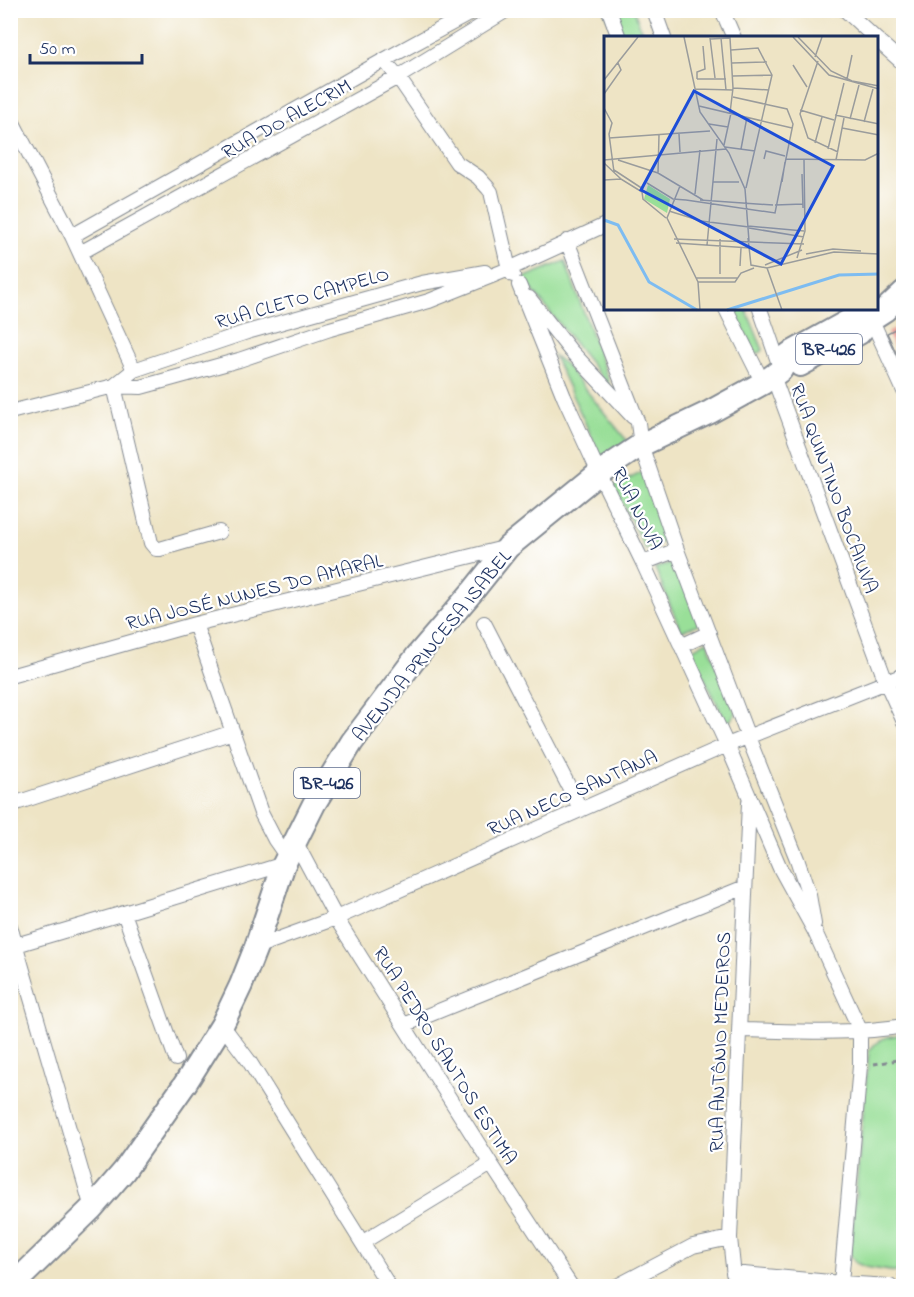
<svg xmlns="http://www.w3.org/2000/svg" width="914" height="1297" font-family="'Indie Flower',sans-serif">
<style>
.green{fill:#99df98;stroke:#5a877b;stroke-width:1.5}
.building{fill:#e58d89}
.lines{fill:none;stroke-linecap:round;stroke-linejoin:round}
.street-casing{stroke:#848a92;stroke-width:16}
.primary-casing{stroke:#848a92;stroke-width:26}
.path{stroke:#848a92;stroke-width:3;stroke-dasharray:4.5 4.5;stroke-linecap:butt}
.street{stroke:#fff;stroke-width:14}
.primary{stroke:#fff;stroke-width:22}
.labels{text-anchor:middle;stroke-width:4.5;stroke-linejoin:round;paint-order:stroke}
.shield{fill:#fff;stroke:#5f6d8e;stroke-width:1.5}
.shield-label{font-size:18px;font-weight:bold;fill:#1b2f5e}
.street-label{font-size:20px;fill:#1b2f5e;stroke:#fff}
.inset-river{fill:none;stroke:#7dbcf1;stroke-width:3}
.inset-road{fill:none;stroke:#9a9c9c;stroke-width:1.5}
.view{fill:#1d4ed8;fill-opacity:0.15;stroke:#1d4ed8;stroke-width:3}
.inset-edge{fill:none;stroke:#1b2f5e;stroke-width:3}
</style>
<rect width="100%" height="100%" fill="#fff"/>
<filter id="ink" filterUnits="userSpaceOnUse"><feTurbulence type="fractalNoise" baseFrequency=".0167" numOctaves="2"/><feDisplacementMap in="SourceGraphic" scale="12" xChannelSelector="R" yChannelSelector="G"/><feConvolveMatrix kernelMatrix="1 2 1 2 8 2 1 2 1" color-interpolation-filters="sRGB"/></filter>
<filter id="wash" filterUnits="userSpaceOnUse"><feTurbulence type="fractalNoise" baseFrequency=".008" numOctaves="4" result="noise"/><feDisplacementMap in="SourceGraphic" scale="24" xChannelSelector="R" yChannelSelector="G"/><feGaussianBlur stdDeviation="1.35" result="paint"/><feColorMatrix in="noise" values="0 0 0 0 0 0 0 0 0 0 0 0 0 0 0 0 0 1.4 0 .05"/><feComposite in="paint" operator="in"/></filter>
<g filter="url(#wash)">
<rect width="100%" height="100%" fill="#eee4c5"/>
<!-- green -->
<path class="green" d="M605 11H634L644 37H616Z
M565 261 608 379 609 387 523 278Z
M733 309H746L763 350 761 352 756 355Z
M554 356 565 364 628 442 602 459Z
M643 472 668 539 645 549 614 486Z
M676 562 699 624 681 631 655 568Z
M707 641 736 713 727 724 691 650Z
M903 1034V1273L865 1267 856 1263 850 1255 869 1051C880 1037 886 1037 903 1034Z"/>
<g id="blocks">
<!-- building -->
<path class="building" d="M903 325V368L887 333Z"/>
</g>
</g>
<g filter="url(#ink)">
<use href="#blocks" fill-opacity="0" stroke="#848a92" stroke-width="1.5"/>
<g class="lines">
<defs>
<path id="street" d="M609 10 619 38
M654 10 664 38
M722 10 734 38
M845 10 875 38
M876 39 904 64
M384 60 398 77 457 163 478 177 488 188 491 192 509 269 513 275
M10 117 72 236 134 370
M72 236 384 60 476 10
M567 241 638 423 641 445 677 550 748 737 797 859 809 895 814 924
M80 253 398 77 507 10
M519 285 564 397 599 473 643 563 727 745 780 868 815 932 860 1030V1066L841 1283
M529 298 570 350 633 417
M726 309 763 383
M760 309 781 370
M869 314 904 391
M773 376 886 682 904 722
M114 386 134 370 247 332 422 283 485 272
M114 386 151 543 156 549H160L219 532
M10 412 114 386 141 387 239 360 330 329 429 301 509 269 605 225
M643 563 677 550
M484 623 581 810
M195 624 261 813 275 840 287 857
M681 646 709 633
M10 676 195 624 508 547
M10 805 233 732
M295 841 336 918 491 1164 571 1286
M124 913 176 1059
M10 926 92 1208
M16 945 124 913 284 864
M256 947 336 918 727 745 904 675
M222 1025 249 1061 389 1286
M404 1025 745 887
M740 1030C794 1031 850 1035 904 1026
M363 1242 491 1164
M733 1273 841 1283 890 1286
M617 1286 693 1246 730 1238
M735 1286 730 1238 749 803"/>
<path id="primary" d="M800 365 859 333 871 319 885 310 904 292
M12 1286 92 1208 124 1171 185 1084 222 1025 241 985 256 947 284 864 314 804 352 742 417 656 472 592 508 547 599 473 641 445 710 412 763 383 781 370 789 354 852 319H871"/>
</defs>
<!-- street casing -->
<use href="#street" class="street-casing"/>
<!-- primary casing -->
<use href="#primary" class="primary-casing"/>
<!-- path -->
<path class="path" d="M874 1064 904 1059
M899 1276 904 1235"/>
<!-- street -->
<use href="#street" class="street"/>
<!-- primary -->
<use href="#primary" class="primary"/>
</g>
</g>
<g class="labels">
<!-- shield labels -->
<g class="shield">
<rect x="796" y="334" width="66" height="30" rx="4.5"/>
<rect x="294" y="768" width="66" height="30" rx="4.5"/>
</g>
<g class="shield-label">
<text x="829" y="355">BR-426</text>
<text x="327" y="789">BR-426</text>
</g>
<!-- street labels -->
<g class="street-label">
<text transform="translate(286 118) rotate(-29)" y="7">RUA DO ALECRIM</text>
<text transform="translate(302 297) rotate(-16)" y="7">RUA CLETO CAMPELO</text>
<text transform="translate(835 488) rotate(70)" y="7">RUA QUINTINO BOCAIUVA</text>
<text transform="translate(638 508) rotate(64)" y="7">RUA NOVA</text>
<text transform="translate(254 591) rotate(-14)" y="7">RUA JOSÉ NUNES DO AMARAL</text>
<text transform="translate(431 645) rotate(-51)" y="7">AVENIDA PRINCESA ISABEL</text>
<text transform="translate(572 792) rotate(-24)" y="7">RUA NECO SANTANA</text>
<text transform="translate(719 1042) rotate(-88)" y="7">RUA ANTÔNIO MEDEIROS</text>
<text transform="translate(446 1055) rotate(58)" y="7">RUA PEDRO SANTOS ESTIMA</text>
</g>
</g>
<!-- overview -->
<g transform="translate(604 36)">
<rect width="274" height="274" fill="#eee4c5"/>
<path d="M44 149 66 163 63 177 40 163Z" fill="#99df98"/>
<path class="inset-river" d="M0 184 14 189 45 246 93 274M123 274 235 239 275 238"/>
<path class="inset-road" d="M80 1 96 76 125 117 141 153 145 205M189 1 225 39 275 53M194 1 227 35 248 45 275 50M106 2 111 42M117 2 122 54M106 3 126 2 129 52 126 77M127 14 154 12 168 39 142 152M211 21 218 1M214 25 196 78 204 102 234 116M128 27 163 26M189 29 203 51M129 40 168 39M93 43V36L101 33 99 10M93 43H122M243 43 248 19M0 44 34 1M129 52 165 54M91 53 129 54M0 58 17 34 14 27M95 70 188 92M0 72 8 87 5 98 10 136M196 74 230 84M231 79 275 88M246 83 255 49M260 86 269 53M105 88 124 91M238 92 275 99M75 98 76 116M5 102 106 95M211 107 218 81M120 109 127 77M121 111 151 115M137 113 143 81M224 113 240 47M160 123 162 115 181 120M182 123 261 124 275 117M0 124 122 113M14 124 54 137 99 164M232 124 240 82M0 127 17 143M10 134 39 153M54 137 55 99M198 138 199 172M0 144 17 143 38 156M109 146H135M178 146 181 126M43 147 69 163 82 164M76 150 63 182 94 246 96 274M38 156 39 163 62 182M91 158 96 114M82 164 171 177 189 88 183 73 129 61M96 164 169 169M171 169 199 168M65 175 97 185 145 191M144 190 200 195M145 192 200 201M144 202 147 229 163 232 178 274M70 203 200 208M116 203V238M72 207 146 212M103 209 113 103M202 218 229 213 257 215M193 222 201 195 200 124M161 229 198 214M136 230 137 212M163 232 230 216 275 218M92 242H134M94 246H131L137 237 150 232"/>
<path class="view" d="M90 55 229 130 177 228 37 154Z"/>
<rect width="274" height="274" class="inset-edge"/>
</g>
<!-- margin -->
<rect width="914" height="1297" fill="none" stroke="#fff" stroke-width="36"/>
<!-- scale -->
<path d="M30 54v9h112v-9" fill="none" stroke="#1b2f5e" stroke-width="3"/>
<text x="39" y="54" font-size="18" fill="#1b2f5e" stroke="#ffffff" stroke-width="4.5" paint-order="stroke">50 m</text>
</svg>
